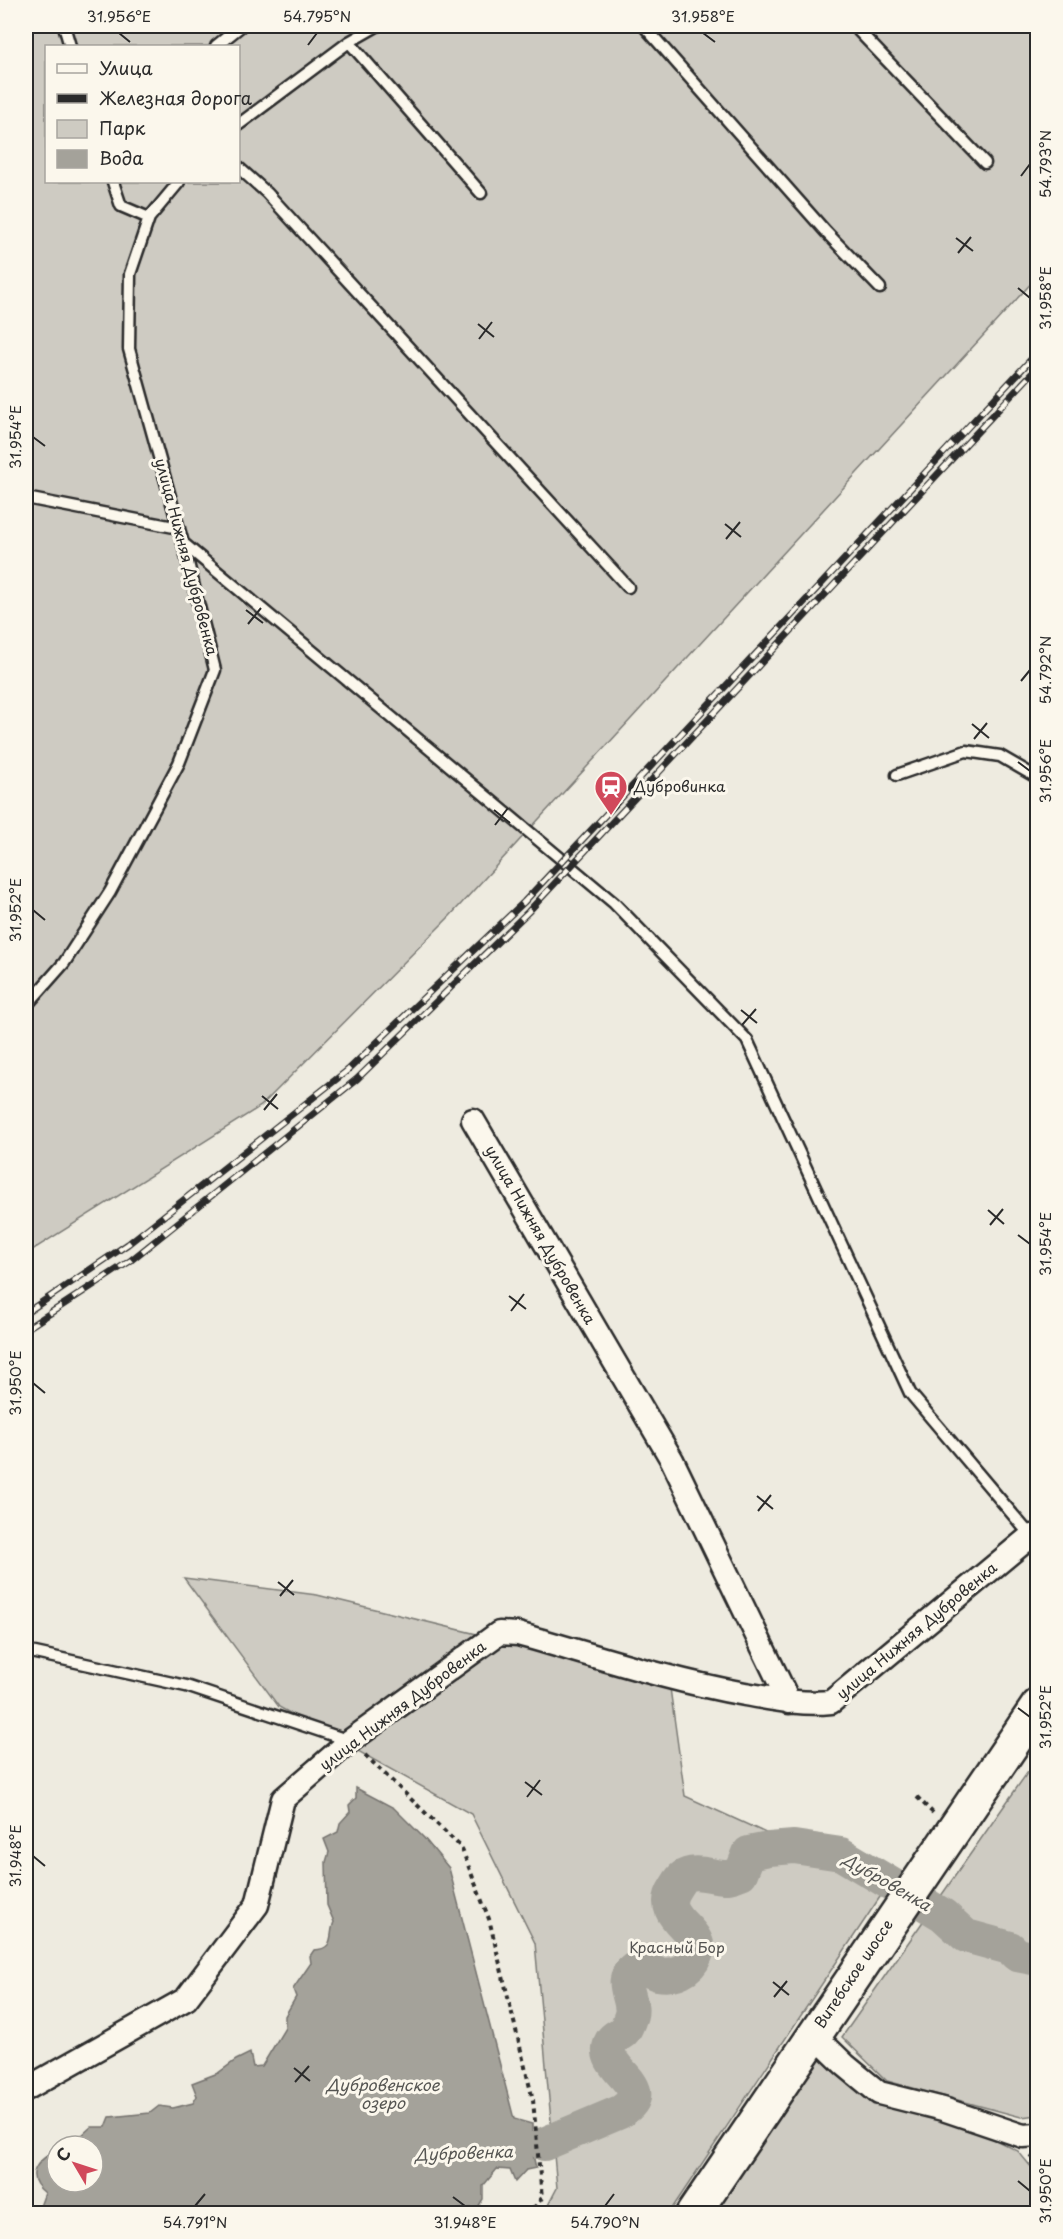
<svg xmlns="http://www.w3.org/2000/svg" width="1063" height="2239" font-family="'Playpen Sans',sans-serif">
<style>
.green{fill:#cecbc2;stroke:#7c7b76;stroke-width:1.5;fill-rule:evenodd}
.water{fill:#a4a29a;stroke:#74726e;stroke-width:1.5}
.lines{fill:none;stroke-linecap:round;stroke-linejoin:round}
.river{stroke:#a4a29a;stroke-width:34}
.service-casing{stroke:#2b2b2b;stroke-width:15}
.minor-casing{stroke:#2b2b2b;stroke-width:27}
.primary-casing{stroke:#2b2b2b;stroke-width:38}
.path{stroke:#2b2b2b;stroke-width:4;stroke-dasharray:4.5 4.5;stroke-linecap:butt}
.service{stroke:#fbf7ec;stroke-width:10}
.minor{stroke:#fbf7ec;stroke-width:22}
.primary{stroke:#fbf7ec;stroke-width:33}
.rail-casing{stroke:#2b2b2b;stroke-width:7}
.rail{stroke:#fbf7ec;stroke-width:4.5;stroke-dasharray:14;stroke-linecap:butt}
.ticks{fill:none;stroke:#2b2b2b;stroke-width:2}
.labels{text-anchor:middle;stroke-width:6;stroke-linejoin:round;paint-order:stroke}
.street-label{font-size:15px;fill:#2b2b2b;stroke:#fbf7ec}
.poi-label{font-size:15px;fill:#2b2b2b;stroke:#fbf7ec;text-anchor:start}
.park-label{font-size:15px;fill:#545351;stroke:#fbf7ec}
.water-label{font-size:16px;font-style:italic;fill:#555552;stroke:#fbf7ec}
.neatline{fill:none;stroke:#2b2b2b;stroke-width:2}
.ticks-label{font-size:15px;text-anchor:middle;fill:#2b2b2b}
</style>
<rect width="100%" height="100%" fill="#eeebe0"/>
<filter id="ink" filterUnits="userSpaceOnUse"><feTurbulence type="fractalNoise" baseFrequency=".0167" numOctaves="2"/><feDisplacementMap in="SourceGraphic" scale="12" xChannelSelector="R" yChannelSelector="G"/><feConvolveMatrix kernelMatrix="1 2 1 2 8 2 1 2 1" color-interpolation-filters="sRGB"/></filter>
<g filter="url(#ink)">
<!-- green -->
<path class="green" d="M26 26H1037V277L450 916 261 1106 26 1254ZM46 46H238V182H46Z
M184 1578 317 1595 669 1681 685 1796 886 1888 669 2213H544L557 2188 535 1943 471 1814 279 1707Z
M1037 1759 1038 2115 1021 2117 887 2081 842 2037Z
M816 2046 869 2099 959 2122 1018 2151 1037 2174V2213L705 2214Z"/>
<!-- water -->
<path class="water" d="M356 1788 394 1808 424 1838 449 1868 514 2119 532 2124V2150L536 2168 526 2170 515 2182 510 2170 497 2169 483 2186V2199L478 2207 431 2213H32L39 2209 45 2193C23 2175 37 2161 57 2149V2182H93V2146H62L81 2136 91 2127H106L110 2117 150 2113 159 2106 173 2108 193 2103 197 2096 192 2083 218 2073 236 2060 250 2053 253 2067 262 2066 285 2028V2016L296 1997 293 1989 311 1963 310 1956 314 1950C336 1949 328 1935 334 1922L327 1905 326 1862 329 1852 324 1839 338 1832 340 1823 350 1812 349 1805 356 1798Z"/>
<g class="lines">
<!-- river -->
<path class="river" d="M544 2144 620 2112C661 2087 600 2071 610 2044 612 2037 618 2036 623 2032 627 2028 629 2021 631 2015 635 1999 617 1981 634 1969 643 1961 649 1973 658 1974 674 1977 690 1970 696 1955 707 1930 654 1919 675 1888 677 1885 680 1879 683 1877 694 1868 715 1878 728 1877 732 1877 737 1874 741 1873L749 1853 769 1849 794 1847 841 1854 943 1915 966 1936 1010 1948 1017 1955 1038 1959"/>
<defs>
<path id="service" d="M64 26 70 46
M644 26 826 232 880 288
M854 26 985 163
M349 42 481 193
M216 46 241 26
M238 125 349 42 377 26
M238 167 267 193 628 587
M113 182 121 206 149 218
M26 498 179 528
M183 543 614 903 747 1040 910 1393 1031 1536
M897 775 966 751 1000 756 1038 778
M26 1006 64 963 110 892 179 763 215 670 183 543 129 349 130 274 149 218 179 182
M26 1651 186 1686 350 1741"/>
<path id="minor" d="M473 1120 672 1460 789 1702
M813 2034 845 2065 879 2093 943 2109 1023 2136 1038 2135
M26 2089 186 1999 257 1905 283 1799 350 1741 499 1633 518 1634C593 1655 668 1680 745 1694 774 1699 801 1705 831 1702L1031 1536 1038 1537"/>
<path id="primary" d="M693 2214 1038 1706"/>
</defs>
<!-- service casing -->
<use href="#service" class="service-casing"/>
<!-- minor casing -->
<use href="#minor" class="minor-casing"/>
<!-- primary casing -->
<use href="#primary" class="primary-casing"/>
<!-- path -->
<path class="path" d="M365 1755 461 1847 489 1919 533 2100 542 2198 529 2214
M917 1797 934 1814
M1031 2156 1038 2162"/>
<!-- service -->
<use href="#service" class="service"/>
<!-- minor -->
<use href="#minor" class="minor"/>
<!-- primary -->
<use href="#primary" class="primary"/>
<defs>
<path id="rail" d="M26 1313 128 1244 348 1070 524 902 1038 352
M26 1329 130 1261 357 1079 528 912 1038 367"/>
</defs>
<!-- rail casing -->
<use href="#rail" class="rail-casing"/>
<!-- rail -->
<use href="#rail" class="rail"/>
</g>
</g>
<!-- ticks -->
<path class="ticks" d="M119 33 130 42M703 33 715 42M308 45 317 33M1021 176 1030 164M956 238 973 251M958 253 971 237M1018 288 1030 298M478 324 494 337M479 339 492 322M33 437 45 446M725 524 741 537M726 539 740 522M246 610 263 623M248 624 261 608M1021 681 1030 670M972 724 989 738M974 739 987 723M1018 762 1030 771M494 810 510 823M495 825 508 808M33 910 45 920M741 1010 757 1023M742 1025 756 1009M262 1096 278 1109M264 1110 277 1094M988 1210 1004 1224M990 1225 1003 1209M1018 1235 1030 1244M509 1296 526 1309M511 1311 524 1294M33 1383 45 1393M757 1496 773 1509M758 1511 771 1495M278 1582 294 1595M280 1596 293 1580M1018 1708 1030 1717M525 1782 542 1795M527 1797 540 1780M33 1856 45 1866M773 1982 789 1995M774 1997 787 1981M294 2068 310 2081M295 2082 309 2066M1018 2181 1030 2191M453 2197 465 2206M195 2206 205 2194M605 2206 614 2194"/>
<!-- icons -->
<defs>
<symbol id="station-pin" viewBox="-11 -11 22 30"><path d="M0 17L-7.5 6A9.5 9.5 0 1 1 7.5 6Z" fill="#d1495b" stroke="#fbf7ec"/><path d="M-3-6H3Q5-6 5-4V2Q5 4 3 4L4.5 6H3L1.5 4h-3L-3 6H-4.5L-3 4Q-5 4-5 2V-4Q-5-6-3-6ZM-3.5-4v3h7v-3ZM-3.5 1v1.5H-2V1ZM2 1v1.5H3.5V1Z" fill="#fff"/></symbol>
</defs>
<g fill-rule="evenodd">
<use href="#station-pin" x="592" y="768" width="38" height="52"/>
</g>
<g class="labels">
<!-- street labels -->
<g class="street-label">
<text transform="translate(186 557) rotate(75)" y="5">улица Нижняя Дубровенка</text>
<text transform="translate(540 1235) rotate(60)" y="5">улица Нижняя Дубровенка</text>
<text transform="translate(917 1631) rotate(-40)" y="5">улица Нижняя Дубровенка</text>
<text transform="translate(403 1706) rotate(-37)" y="5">улица Нижняя Дубровенка</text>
<text transform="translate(854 1974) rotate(-56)" y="5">Витебское шоссе</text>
</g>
<!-- poi labels -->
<g class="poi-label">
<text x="634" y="792">Дубровинка</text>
</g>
<!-- park labels -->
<g class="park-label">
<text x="677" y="1953">Красный Бор</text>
</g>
<!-- water labels -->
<g class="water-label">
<text transform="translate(887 1882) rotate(30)" y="6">Дубровенка</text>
<text x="383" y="2091">Дубровенское<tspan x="383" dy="18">озеро</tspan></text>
<text transform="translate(464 2153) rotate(-2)" y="6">Дубровенка</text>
</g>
</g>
<!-- margin -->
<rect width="1063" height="2239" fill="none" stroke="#fbf7ec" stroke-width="66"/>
<!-- legend -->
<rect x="45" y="45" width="195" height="138" fill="#fbf7ec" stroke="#a8a59f" stroke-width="1.5"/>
<rect x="57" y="64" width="30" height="9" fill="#fbf7ec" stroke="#a8a59f" stroke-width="1.5"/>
<text x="99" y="75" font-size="18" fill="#2b2b2b">Улица</text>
<rect x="57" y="94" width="30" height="9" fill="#2b2b2b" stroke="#a8a59f" stroke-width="1.5"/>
<text x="99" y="105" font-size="18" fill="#2b2b2b">Железная дорога</text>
<rect x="57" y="120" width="30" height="18" fill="#cecbc2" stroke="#a8a59f" stroke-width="1.5"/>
<text x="99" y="135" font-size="18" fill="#2b2b2b">Парк</text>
<rect x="57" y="150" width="30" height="18" fill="#a4a29a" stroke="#a8a59f" stroke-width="1.5"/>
<text x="99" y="165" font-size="18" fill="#2b2b2b">Вода</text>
<!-- north arrow -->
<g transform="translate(75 2164) rotate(309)"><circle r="28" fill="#fbf7ec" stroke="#a8a59f" stroke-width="1.5"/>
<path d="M0-4.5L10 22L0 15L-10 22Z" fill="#d1495b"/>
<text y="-9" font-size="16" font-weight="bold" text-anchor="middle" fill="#2b2b2b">С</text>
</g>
<rect x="33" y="33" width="997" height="2173" class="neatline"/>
<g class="ticks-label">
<text x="119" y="22">31.956°E</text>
<text x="317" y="22">54.795°N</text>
<text x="703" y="22">31.958°E</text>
<text transform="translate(1046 164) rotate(-90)" y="5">54.793°N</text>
<text transform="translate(1046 298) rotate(-90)" y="5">31.958°E</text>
<text transform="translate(16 437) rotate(-90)" y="5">31.954°E</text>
<text transform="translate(1046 670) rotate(-90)" y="5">54.792°N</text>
<text transform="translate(1046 771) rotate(-90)" y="5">31.956°E</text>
<text transform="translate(16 910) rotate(-90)" y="5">31.952°E</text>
<text transform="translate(1046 1244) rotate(-90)" y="5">31.954°E</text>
<text transform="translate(16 1383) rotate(-90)" y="5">31.950°E</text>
<text transform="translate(1046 1717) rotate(-90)" y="5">31.952°E</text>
<text transform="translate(16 1856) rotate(-90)" y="5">31.948°E</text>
<text transform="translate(1046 2191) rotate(-90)" y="5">31.950°E</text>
<text x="195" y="2228">54.791°N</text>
<text x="465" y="2228">31.948°E</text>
<text x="605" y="2228">54.790°N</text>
</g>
</svg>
